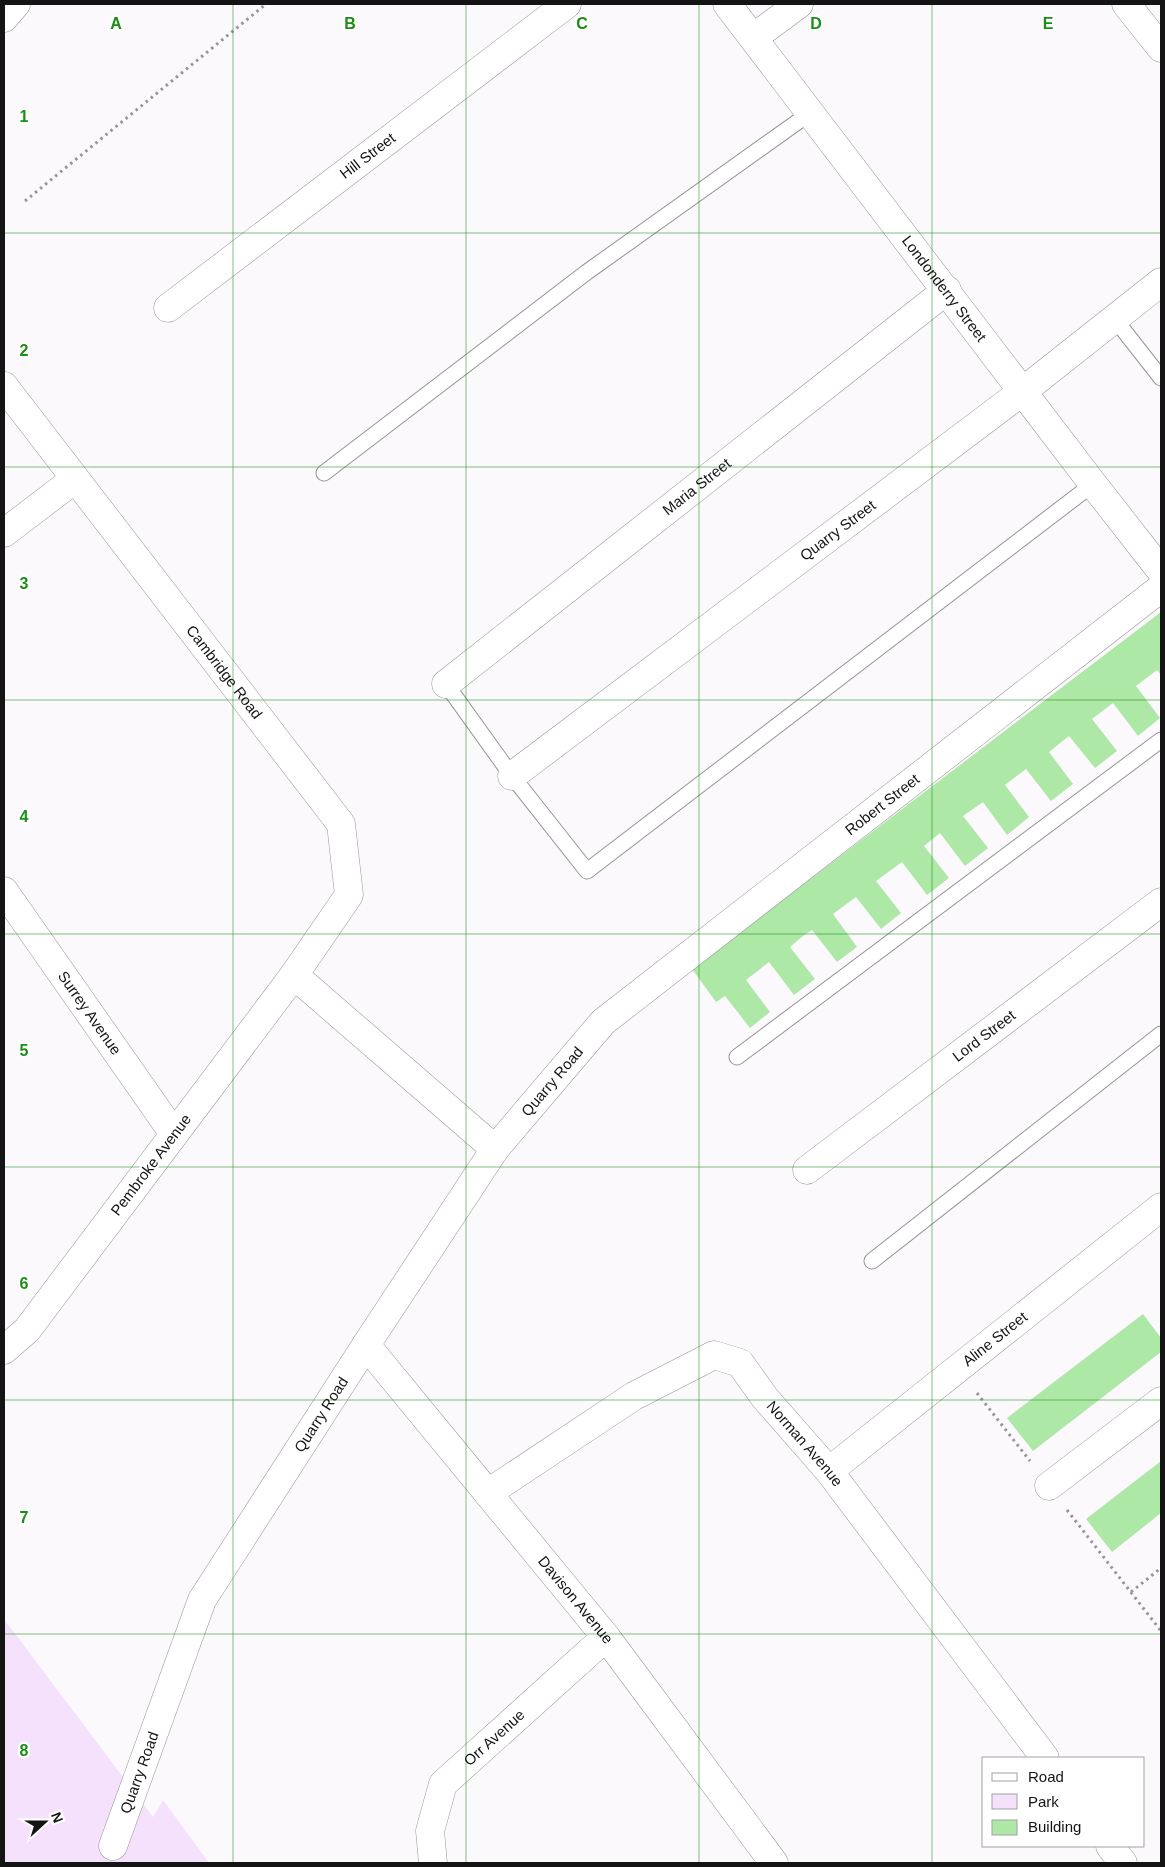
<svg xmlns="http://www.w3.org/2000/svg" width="1165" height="1867" font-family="Helvetica,sans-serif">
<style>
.green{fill:#f5e1fb}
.building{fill:#ade8a7}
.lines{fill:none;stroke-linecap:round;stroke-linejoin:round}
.service-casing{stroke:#979498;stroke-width:17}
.minor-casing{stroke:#979498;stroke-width:29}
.tertiary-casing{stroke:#979498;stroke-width:29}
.path{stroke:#979598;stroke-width:3;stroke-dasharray:2.5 4;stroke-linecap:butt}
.service{stroke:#fff;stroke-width:15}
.minor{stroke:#fff;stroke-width:28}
.tertiary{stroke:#fff;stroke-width:28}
.grid{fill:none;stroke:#1c8e16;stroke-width:1;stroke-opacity:0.55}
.labels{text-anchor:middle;stroke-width:4.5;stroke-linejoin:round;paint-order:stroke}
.street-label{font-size:15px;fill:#151415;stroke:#fff}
.grid-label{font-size:16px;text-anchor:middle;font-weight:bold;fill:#1c8e16;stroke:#fff;stroke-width:4.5;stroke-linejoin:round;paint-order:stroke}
</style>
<rect width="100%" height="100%" fill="#fcf9fd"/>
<!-- green -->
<path class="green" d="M4 1619 153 1817 163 1800 209 1863H4Z"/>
<!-- building -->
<path class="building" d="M1161 612V675L1157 670 1136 686 1160 718 1138 736 1113 703 1092 719 1117 751 1095 768 1069 736 1049 752 1073 784 1051 801 1026 769 1005 785 1029 817 1007 835 983 802 963 816 988 848 965 866 940 833 924 846 949 878 927 895 902 862 876 881 901 913 881 929 856 897 833 914 857 947 837 962 812 930 803 936 790 947 815 979 794 995 769 962 746 980 770 1012 750 1028 725 996 716 1002 692 969Z
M1143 1314 1161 1338V1352L1033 1451 1007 1418Z
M1161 1461V1513L1112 1552 1086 1519Z"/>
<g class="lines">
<defs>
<path id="service" d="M1114 318 1161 378
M324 473 587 272 810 113
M446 684 512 776 587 871 1093 484
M737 1057 1161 740
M872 1261 1161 1034"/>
<g id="minor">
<path id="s1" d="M727 4 1093 484 1161 571"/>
<path d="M4 18 16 4"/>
<path d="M753 38 799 4"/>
<path id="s2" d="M168 308 567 4"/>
<path id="s3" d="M4 386 341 824 349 895 294 975 27 1330 4 1350"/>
<path d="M4 533 75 479"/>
<path id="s4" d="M446 684 947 290"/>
<path id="s5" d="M512 776 1023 391 1161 282"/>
<path id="s6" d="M4 891 174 1134"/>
<path d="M294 975 495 1149"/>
<path id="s7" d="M807 1170 1161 902"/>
<path id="s8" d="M366 1345 606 1637 774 1863"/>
<path id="s9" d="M829 1471 1161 1207"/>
<path d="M1049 1486 1161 1401"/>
<path id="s10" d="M488 1493 634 1396 714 1355 740 1363 765 1398 829 1471 1045 1758"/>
<path id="s11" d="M113 1846 202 1600 366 1345 495 1149 603 1022 1161 588"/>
<path d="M1110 1846 1123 1863"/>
<path id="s12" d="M433 1863 430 1831 443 1784 606 1637"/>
</g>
<path id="tertiary" d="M1126 4 1161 48"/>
</defs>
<!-- service casing -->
<use href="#service" class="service-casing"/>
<!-- minor casing -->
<use href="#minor" class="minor-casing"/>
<!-- tertiary casing -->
<use href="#tertiary" class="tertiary-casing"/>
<!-- path -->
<path class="path" d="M25 201 266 4
M977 1393 1030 1461
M1067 1510 1161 1631
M1131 1592 1161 1568"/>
<!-- service -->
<use href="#service" class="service"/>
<!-- minor -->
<use href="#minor" class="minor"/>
<!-- tertiary -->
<use href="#tertiary" class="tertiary"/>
</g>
<!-- grid -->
<path class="grid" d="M233 4V1863M466 4V1863M699 4V1863M932 4V1863M4 233H1161M4 467H1161M4 700H1161M4 934H1161M4 1167H1161M4 1400H1161M4 1634H1161"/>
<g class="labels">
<!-- street labels -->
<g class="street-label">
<text dy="5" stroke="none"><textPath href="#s2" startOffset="251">Hill Street</textPath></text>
<text dy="5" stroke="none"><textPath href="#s1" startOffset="358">Londonderry Street</textPath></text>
<text dy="5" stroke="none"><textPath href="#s4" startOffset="319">Maria Street</textPath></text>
<text dy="5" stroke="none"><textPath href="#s5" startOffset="408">Quarry Street</textPath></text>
<text dy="5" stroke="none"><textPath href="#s3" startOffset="361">Cambridge Road</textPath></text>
<text dy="5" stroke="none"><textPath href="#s11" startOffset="1320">Robert Street</textPath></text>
<text dy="5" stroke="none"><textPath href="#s6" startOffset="149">Surrey Avenue</textPath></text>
<text dy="5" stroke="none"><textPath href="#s7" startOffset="222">Lord Street</textPath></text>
<text dy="5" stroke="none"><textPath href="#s11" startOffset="888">Quarry Road</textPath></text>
<text transform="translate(151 1165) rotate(-53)" y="5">Pembroke Avenue</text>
<text dy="5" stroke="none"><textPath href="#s9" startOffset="212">Aline Street</textPath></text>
<text dy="5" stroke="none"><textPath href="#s11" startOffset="482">Quarry Road</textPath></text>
<text dy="5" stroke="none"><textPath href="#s10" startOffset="396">Norman Avenue</textPath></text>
<text dy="5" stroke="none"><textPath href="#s8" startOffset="330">Davison Avenue</textPath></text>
<text dy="5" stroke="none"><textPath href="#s12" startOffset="150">Orr Avenue</textPath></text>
<text dy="5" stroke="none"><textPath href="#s11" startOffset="78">Quarry Road</textPath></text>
</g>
</g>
<g class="grid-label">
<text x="116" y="29">A</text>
<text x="350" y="29">B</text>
<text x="582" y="29">C</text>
<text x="816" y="29">D</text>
<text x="1048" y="29">E</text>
<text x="24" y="122">1</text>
<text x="24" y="356">2</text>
<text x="24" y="589">3</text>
<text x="24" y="822">4</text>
<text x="24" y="1056">5</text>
<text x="24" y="1289">6</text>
<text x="24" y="1523">7</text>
<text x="24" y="1756">8</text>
</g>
<!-- border -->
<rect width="1165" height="1867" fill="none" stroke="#151415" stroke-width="10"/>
<!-- legend -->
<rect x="982" y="1757" width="162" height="90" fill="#ffffff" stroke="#a1a1a1"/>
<rect x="992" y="1773" width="25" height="8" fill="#ffffff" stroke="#a1a1a1"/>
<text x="1028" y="1782" font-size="15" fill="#151415">Road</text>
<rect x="992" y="1794" width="25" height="15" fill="#f5e1fb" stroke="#a1a1a1"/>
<text x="1028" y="1807" font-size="15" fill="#151415">Park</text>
<rect x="992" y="1820" width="25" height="15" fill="#ade8a7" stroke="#a1a1a1"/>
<text x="1028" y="1832" font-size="15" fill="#151415">Building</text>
<!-- north arrow -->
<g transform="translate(45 1822) rotate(69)" stroke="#ffffff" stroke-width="4" paint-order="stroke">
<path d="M0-4L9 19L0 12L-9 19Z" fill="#151415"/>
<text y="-8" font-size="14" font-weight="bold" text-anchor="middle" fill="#151415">N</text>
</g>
</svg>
